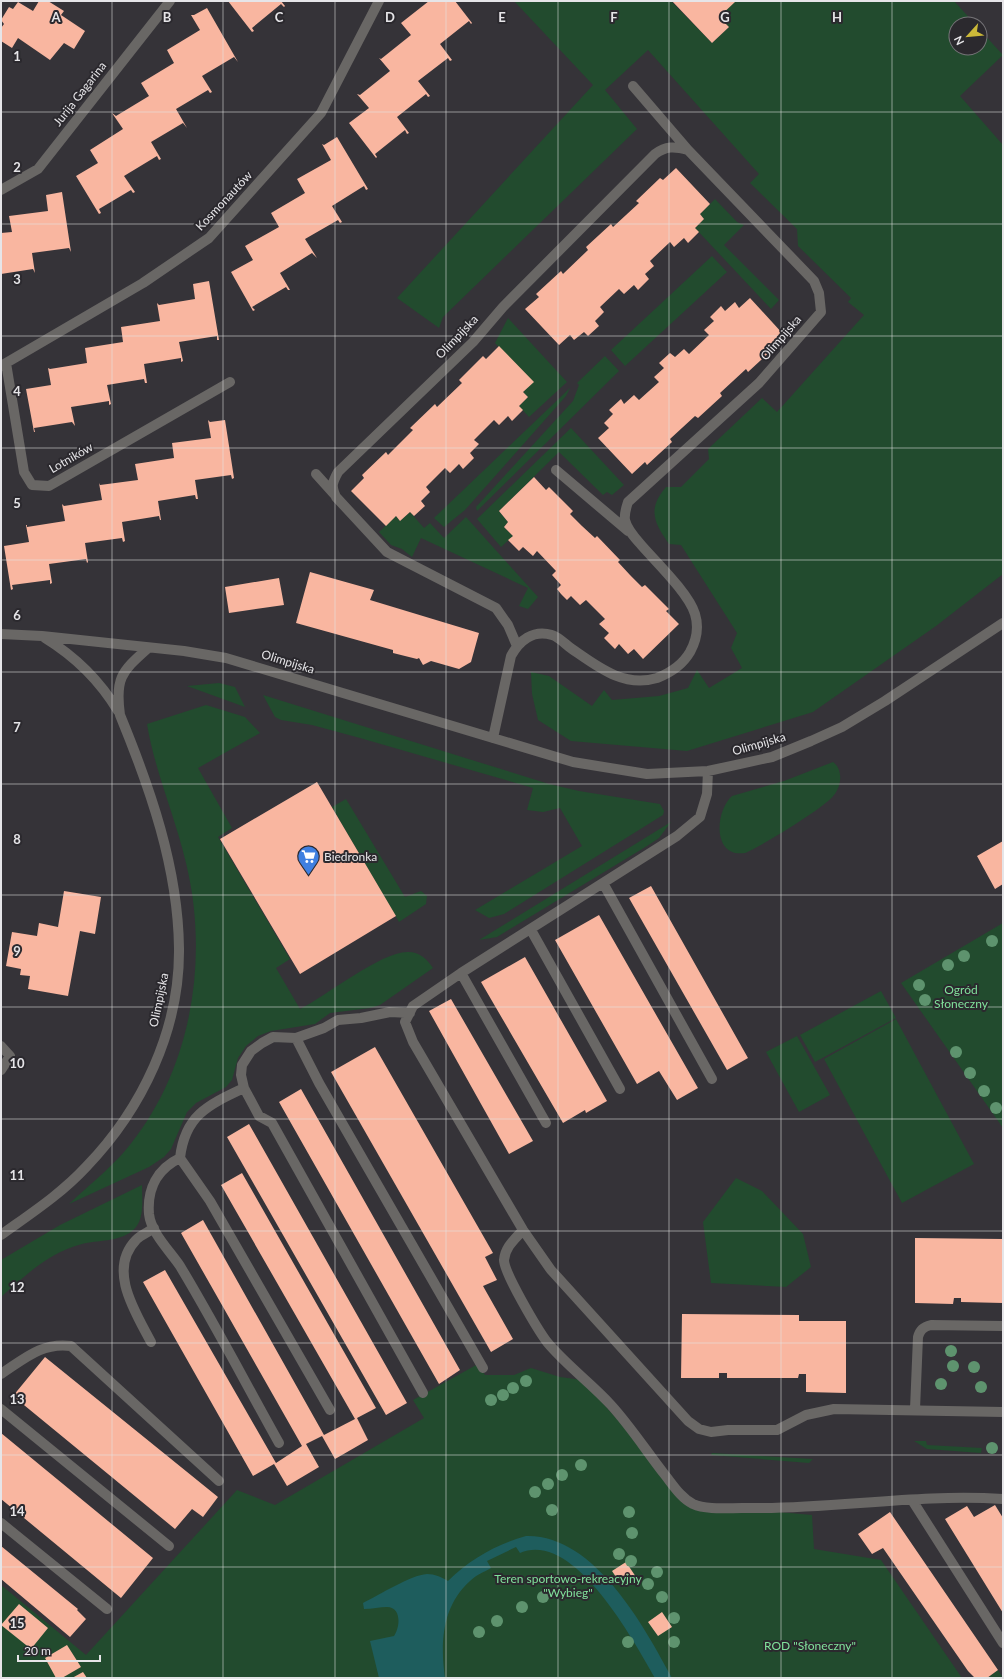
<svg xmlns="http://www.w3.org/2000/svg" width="1004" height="1679" font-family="Lato,sans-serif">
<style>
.green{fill:#224b2e}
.water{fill:#1e5d5d}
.building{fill:#f9b6a0}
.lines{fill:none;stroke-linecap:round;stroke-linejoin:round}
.minor{stroke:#696765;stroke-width:10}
.tree{fill:#5e936e}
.grid{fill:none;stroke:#e6e5e8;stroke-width:1;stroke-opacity:0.55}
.labels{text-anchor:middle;stroke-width:4;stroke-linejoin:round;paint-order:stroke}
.street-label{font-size:12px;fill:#e6e5e8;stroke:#2b292e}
.poi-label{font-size:12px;fill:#e6e5e8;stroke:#2b292e;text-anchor:start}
.park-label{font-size:12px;fill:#80e19b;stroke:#2b292e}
.grid-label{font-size:13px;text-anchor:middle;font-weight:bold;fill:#e6e5e8;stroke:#2b292e;stroke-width:4;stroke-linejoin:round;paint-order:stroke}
</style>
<rect width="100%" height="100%" fill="#353338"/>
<!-- green -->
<path class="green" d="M514 1H671L712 43 729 27 719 17 734 1H954L975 24H956V48H980V30L1003 55 960 96 1003 145V574L936 626 813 712 687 751 571 741 538 720 532 694 531 672 549 676 592 706 604 690 612 700 659 696 688 688 697 670 709 688 742 668 731 648 737 633 681 545 669 544C654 523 647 509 666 487H681L709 459 708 449 762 398 777 412 864 315 848 302 851 298 798 246 797 229 750 183 759 174 648 50 605 90 637 129 443 317 439 328 397 298 593 85Z
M715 199 737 222 744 225 724 245 779 300 771 309 695 228 704 219 700 214Z
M712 256 727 272 625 366 611 350Z
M508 318 567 382 529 417 519 406 528 397 523 392 533 382 495 343Z
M605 356 619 371 477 511 476 507 573 401 579 385 577 383Z
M570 388 566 396 465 510 444 527 434 518Z
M571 428 624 485 612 495 607 492 603 495 559 452 499 511 508 522 504 527 513 536 501 547 477 519Z
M410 512 424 528 430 523 444 538 466 517 538 597 528 609 519 606 528 588 421 538 412 557 402 549 391 545 379 532 396 516 400 521Z
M219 683 235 687 245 707 187 686Z
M263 695 549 784 579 791 660 804 664 811 663 815 512 909 504 914 489 918 475 910 582 846 560 808 543 812 527 810 533 788 360 738 312 725 281 720 275 717Z
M206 705 245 717 260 733 198 768 232 828 218 837 290 959 276 968 300 1009C326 996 382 951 408 952 420 952 427 959 433 968L380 1005 370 1008 330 1013 315 1024 271 1031 258 1036 246 1046 238 1058 232 1080 226 1087 196 1103 187 1112 171 1149 164 1157 149 1167 69 1204C87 1187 108 1170 124 1152 191 1074 210 961 186 863 175 816 155 772 147 724Z
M833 762C843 769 842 785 834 795 826 807 760 847 745 853 712 858 715 811 732 796L784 781Z
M346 799 405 897 421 891 427 896 426 904 399 922 332 807Z
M671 822 659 838 647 846 497 937 479 940Z
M1003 923V1128L901 983Z
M881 991 896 1018 815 1062 800 1035Z
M896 1019 974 1164 902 1203 824 1059Z
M797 1036 830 1095 799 1112 766 1052Z
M736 1178 762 1191 803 1234 811 1267 786 1287 711 1283 703 1222Z
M142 1185C142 1201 145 1221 132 1231 119 1242 97 1240 82 1244 48 1253 26 1275 1 1297V1260L60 1225Z
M478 1364 485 1375H514L531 1368 560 1377 582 1380 693 1504 812 1515 814 1549 881 1560 962 1678H1V1585L86 1655 237 1490 275 1505 424 1418 413 1400Z
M914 1441H926L927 1445 982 1448 981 1453 927 1449Z
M712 1453 813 1459 809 1463 711 1455Z
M998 1670 1003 1678H987Z"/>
<!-- water -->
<path class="water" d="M526 1536C594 1534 644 1626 672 1678H655C633 1640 574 1530 520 1553L516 1547 487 1561 491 1568C484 1572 476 1575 470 1581 442 1606 440 1643 445 1678H379L370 1641 394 1636C400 1628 402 1607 387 1607 380 1607 372 1609 364 1609L363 1603C379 1595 411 1575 427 1574 435 1574 441 1577 448 1581 470 1559 497 1544 526 1536Z"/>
<!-- building -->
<path class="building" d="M39 1H48L64 11 61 15 85 31 74 49 64 43 50 60 18 38 12 48 1 41V28L4 24 1 20 9 7 13 9 18 2 33 11Z
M228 1H281L285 6 284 7 281 4 252 28 254 31 252 32Z
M429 1H455L472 23 471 24 469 21 440 44 452 60 450 61 448 58 418 81 430 96 428 97 426 94 397 117 409 133 407 134 405 130 375 154 377 157 376 158 349 123 369 108 357 94 360 95 390 71 379 58 381 59 411 35 401 23Z
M672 1H734L735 2 719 17 729 27 712 43Z
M207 8 238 62 234 57 202 76 212 92 210 93 208 90 176 109 187 128 183 123 151 142 161 159 159 160 157 156 124 176 135 192 133 193 131 190 99 209 101 213 99 214 76 176 98 163 90 150 123 129 112 113 116 116 149 96 141 83 174 63 167 50 200 30 191 15H194Z
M337 137 368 189 366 190 364 186 332 206 342 222 340 223 338 220 305 239 317 258 312 253 280 273 290 290H288L286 287 252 307 255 310 253 311 231 272 253 260 245 246 279 227 271 213 305 193 297 179 331 160 322 144 324 145Z
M676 168 710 204 700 214 704 219 695 228 699 232 688 243 684 238 674 247 670 242 650 261 654 266 645 274 649 279 638 290 634 285 624 294 619 289 600 307 604 312 595 321 599 326 588 336 584 332 574 340 570 335 559 345 525 309 539 297 536 294 561 271 563 274 588 250 586 247 611 224 613 227 639 203 636 201 660 178 663 180Z
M62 192 71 252 69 248 32 253 35 273 33 269 1 274V233L12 232 9 216 48 211 46 195Z
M209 281 219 340H217V336L179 342 183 361 181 362V358L144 364 147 383H145L144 379 107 385 111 404 109 405V401L71 407 75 426 72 422 34 428 35 432H34L26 389 51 385 48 368 50 369 87 363 85 348 123 342 121 327 160 321 157 303 159 305 195 299 193 284Z
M750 298 783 334 770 346 773 349 748 372 746 369 720 393 722 396 698 418 695 416 670 439 672 442 647 465 645 462 632 474 598 438 609 428 604 423 613 414 609 410 621 399 624 404 634 395 639 400 659 382 654 377 664 368 659 363 670 353 675 357 684 349 689 354 709 335 704 330 714 321 710 317 721 306 725 311 735 302 739 308Z
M499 346 534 382 523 392 528 397 519 406 523 410 512 421 508 416 499 425 494 420 474 440 479 444 470 453 474 458 463 469 459 464 450 473 445 468 426 487 430 492 421 501 425 506 414 516 410 512 400 521 396 516 386 526 351 491 364 478 362 475 386 452 388 455 413 430 410 428 435 404 437 407 462 383 459 380 483 356 486 359Z
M208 420 210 422 225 420 234 478 232 479 231 475 195 480 198 499H196L195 495 158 501 161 520H160L159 516 122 522 125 541 123 542 122 538 85 543 88 562 87 563 86 559 49 564 52 583 50 584V580L12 585 13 589 11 590 4 546 29 542 26 525H27V527L65 521 62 504 64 506 102 500 99 483 100 485 138 480 135 464 174 458 172 443 211 438Z
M534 477 546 490 549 487 573 511 570 514 582 526 595 538 597 536 620 560 618 562 630 575 642 587 645 585 669 609 666 611 679 624 643 659 634 649 628 654 619 644 615 649 604 638 609 633 599 624 605 619 586 600 580 605 571 596 567 600 561 594 557 589 561 585 552 575 556 571 537 551 533 556 523 547 519 551 508 540 513 536 504 527 508 522 499 511Z
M310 572 374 590 370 600 479 633 471 662 459 669 431 661 423 665 419 658 417 659 393 653V650L296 623Z
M279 578 284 605 229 613 225 587Z
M317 782 396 916 300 974 220 839Z
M1003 841V884L995 889 977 856Z
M651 886 748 1058 727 1070 629 898Z
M64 891 101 897 95 934 80 931 68 996 28 989 30 976 20 975 21 969 6 966 12 932 37 936 39 923 58 927Z
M599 915 698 1088 677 1100 659 1071 637 1084 555 940Z
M525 957 607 1101 586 1113 585 1110 563 1123 481 982Z
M451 999 533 1141 509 1154 429 1011Z
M375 1047 493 1253 485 1257 497 1280 483 1286 513 1339 491 1352 331 1072Z
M301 1089 460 1370 439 1384 279 1102Z
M249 1124 407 1403 386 1415 227 1137Z
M242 1173 376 1408 357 1418 368 1440 335 1459 322 1436 306 1444 319 1467 287 1486 274 1464 253 1476 143 1282 165 1270 276 1463 302 1446 181 1233 203 1220 324 1435 355 1419 221 1185Z
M915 1238 1003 1239V1303L961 1302V1298H954L953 1304 915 1303Z
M682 1314 799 1315V1321H846V1393L806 1392V1374H799L798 1378H727V1373H719V1378H681Z
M45 1357 218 1497 203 1517 192 1509 175 1529 13 1396Z
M1 1433 153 1558 121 1598 1 1499Z
M995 1505 1003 1518V1613L945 1519 967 1506 974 1517Z
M890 1512 998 1670 987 1678H975L968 1671 883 1548 872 1554 858 1534Z
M1 1546 78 1609 77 1610 86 1619 70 1637 1 1579Z
M626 1562 636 1577 622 1586 612 1571Z
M19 1604 48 1628 31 1649 1 1625Z
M662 1612 672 1627 658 1636 648 1622Z
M67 1645 81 1667 62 1678H56L45 1658Z
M83 1672 87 1678H72Z"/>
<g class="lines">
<!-- minor -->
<path class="minor" d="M633 86 688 150
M1 190 38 169 170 1
M6 363 24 472 32 485 49 486 230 382
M1 366 143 283 209 238 321 113 379 1
M556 470 628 531
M316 474 334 494
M1 634 42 636 184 651 226 658 573 762 647 774 708 771 772 757 811 741 842 727 885 701 1003 623
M45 638C76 657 100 681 118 711
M493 738 511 656C519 641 533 629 552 635 559 637 566 645 572 649 598 667 624 688 657 678 670 673 683 664 690 652 696 641 699 627 695 614 689 594 658 564 643 547 637 540 627 530 625 520 624 514 626 508 628 502L759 383 821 312 819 293 814 281 688 150C674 146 666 146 655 154L503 307 473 342 338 472C332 483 331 486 336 497L387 552 496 608 508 625 517 646
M708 771 707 794 700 817 677 836 461 973 413 1006 405 1022 413 1042 523 1230 551 1270 688 1421 699 1429 711 1432 728 1430H777L806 1415 834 1409 1003 1412
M603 883 712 1079
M531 930 620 1089
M461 973 546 1123
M410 1013 390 1012 361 1018 338 1020 324 1028 296 1038 319 1083 483 1368
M296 1038 273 1037 262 1043 251 1051 242 1065 241 1075 244 1088 259 1116 272 1123 423 1393
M1 1046 10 1056 1 1070
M244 1088C208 1105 185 1115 180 1158L210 1201 330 1410
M180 1158C157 1169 147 1189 149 1214 151 1233 170 1251 180 1266 215 1324 246 1384 279 1443
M523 1230C515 1239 505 1247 504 1260 504 1273 538 1330 547 1342 566 1365 591 1383 611 1405 631 1427 647 1452 665 1475 673 1485 681 1498 693 1504 706 1510 727 1508 742 1508 829 1510 916 1493 1003 1499
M1 1235C30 1214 61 1194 86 1167 142 1109 180 1030 179 948 178 867 150 788 120 715 115 679 121 672 147 649
M151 1342C136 1313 107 1270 136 1240 140 1235 149 1232 154 1228
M1 1374C24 1359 42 1342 71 1346L219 1481
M1 1409 169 1546
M915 1409 918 1337C920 1330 923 1327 931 1325L1003 1326
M912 1500 1003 1643
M1 1523 107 1609"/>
</g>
<!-- trees -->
<g class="tree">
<circle cx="992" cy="941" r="6"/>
<circle cx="964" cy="956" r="6"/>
<circle cx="948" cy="965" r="6"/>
<circle cx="919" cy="985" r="6"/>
<circle cx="925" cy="1000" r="6"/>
<circle cx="956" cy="1052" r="6"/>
<circle cx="970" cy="1073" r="6"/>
<circle cx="984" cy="1091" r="6"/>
<circle cx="996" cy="1108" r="6"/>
<circle cx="951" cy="1351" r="6"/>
<circle cx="953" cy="1366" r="6"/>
<circle cx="974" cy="1367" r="6"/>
<circle cx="526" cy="1381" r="6"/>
<circle cx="941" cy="1384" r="6"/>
<circle cx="981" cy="1387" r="6"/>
<circle cx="513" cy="1388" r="6"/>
<circle cx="503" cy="1395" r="6"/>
<circle cx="491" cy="1400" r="6"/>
<circle cx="992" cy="1448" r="6"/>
<circle cx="581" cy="1465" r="6"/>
<circle cx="562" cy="1475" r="6"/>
<circle cx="548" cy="1484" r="6"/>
<circle cx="535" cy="1492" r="6"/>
<circle cx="552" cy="1510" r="6"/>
<circle cx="629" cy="1512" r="6"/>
<circle cx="632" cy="1533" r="6"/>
<circle cx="619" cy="1554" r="6"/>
<circle cx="631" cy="1561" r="6"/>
<circle cx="657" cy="1572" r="6"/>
<circle cx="648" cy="1584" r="6"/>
<circle cx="543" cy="1597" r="6"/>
<circle cx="662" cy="1597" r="6"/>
<circle cx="522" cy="1607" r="6"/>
<circle cx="674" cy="1618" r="6"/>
<circle cx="497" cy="1621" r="6"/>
<circle cx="479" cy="1632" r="6"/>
<circle cx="628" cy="1642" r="6"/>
<circle cx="674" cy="1642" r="6"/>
</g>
<!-- grid -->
<path class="grid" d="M112 1V1678M223 1V1678M335 1V1678M446 1V1678M558 1V1678M669 1V1678M781 1V1678M892 1V1678M1 112H1003M1 224H1003M1 336H1003M1 448H1003M1 560H1003M1 672H1003M1 784H1003M1 895H1003M1 1007H1003M1 1119H1003M1 1231H1003M1 1343H1003M1 1455H1003M1 1567H1003"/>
<!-- icons -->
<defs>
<symbol id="supermarket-pin" viewBox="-11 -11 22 30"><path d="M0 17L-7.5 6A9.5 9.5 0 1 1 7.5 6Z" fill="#3f7fe0" stroke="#2b292e"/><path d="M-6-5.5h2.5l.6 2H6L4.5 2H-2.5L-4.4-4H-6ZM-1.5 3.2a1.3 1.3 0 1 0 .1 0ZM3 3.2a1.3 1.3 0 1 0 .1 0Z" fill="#fff"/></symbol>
</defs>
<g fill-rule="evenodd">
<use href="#supermarket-pin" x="296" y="844" width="25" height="34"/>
</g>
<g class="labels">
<!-- street labels -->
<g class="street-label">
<text transform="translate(80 94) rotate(-52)" y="4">Jurija Gagarina</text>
<text transform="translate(224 201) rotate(-47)" y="4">Kosmonautów</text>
<text transform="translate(457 337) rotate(-46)" y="4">Olimpijska</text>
<text transform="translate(781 338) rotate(-49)" y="4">Olimpijska</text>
<text transform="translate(71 458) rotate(-30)" y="4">Lotników</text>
<text transform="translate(288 662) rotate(17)" y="4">Olimpijska</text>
<text transform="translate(759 744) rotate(-16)" y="4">Olimpijska</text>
<text transform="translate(159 1000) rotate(-78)" y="4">Olimpijska</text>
</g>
<!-- poi labels -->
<g class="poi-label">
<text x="324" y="861">Biedronka</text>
</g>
<!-- park labels -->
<g class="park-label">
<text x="961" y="994">Ogród<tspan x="961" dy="14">Słoneczny</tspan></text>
<text x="568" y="1583">Teren sportowo-rekreacyjny<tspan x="568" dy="14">"Wybieg"</tspan></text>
<text x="810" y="1650">ROD "Słoneczny"</text>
</g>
</g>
<g class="grid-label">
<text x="56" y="22">A</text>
<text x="167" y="22">B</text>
<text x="279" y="22">C</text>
<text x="390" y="22">D</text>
<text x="502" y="22">E</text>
<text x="614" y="22">F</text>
<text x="725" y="22">G</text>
<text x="837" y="22">H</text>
<text x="17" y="61">1</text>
<text x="17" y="172">2</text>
<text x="17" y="284">3</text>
<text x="17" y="396">4</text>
<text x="17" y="508">5</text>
<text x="17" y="620">6</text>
<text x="17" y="732">7</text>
<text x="17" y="844">8</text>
<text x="17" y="956">9</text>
<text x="17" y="1068">10</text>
<text x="17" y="1180">11</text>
<text x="17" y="1292">12</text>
<text x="17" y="1404">13</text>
<text x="17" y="1516">14</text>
<text x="17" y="1628">15</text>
</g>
<!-- border -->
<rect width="1004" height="1679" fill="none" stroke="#e6e5e8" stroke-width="4"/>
<!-- north arrow -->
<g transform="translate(968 36) rotate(243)"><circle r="19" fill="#2b292e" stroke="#767478"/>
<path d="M0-3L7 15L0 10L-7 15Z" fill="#ccb939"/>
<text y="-6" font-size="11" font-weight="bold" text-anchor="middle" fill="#e6e5e8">N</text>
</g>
<!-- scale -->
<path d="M18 1655v6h82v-6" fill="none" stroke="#e6e5e8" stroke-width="2"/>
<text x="24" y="1655" font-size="12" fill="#e6e5e8" stroke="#2b292e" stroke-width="3" paint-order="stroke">20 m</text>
</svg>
